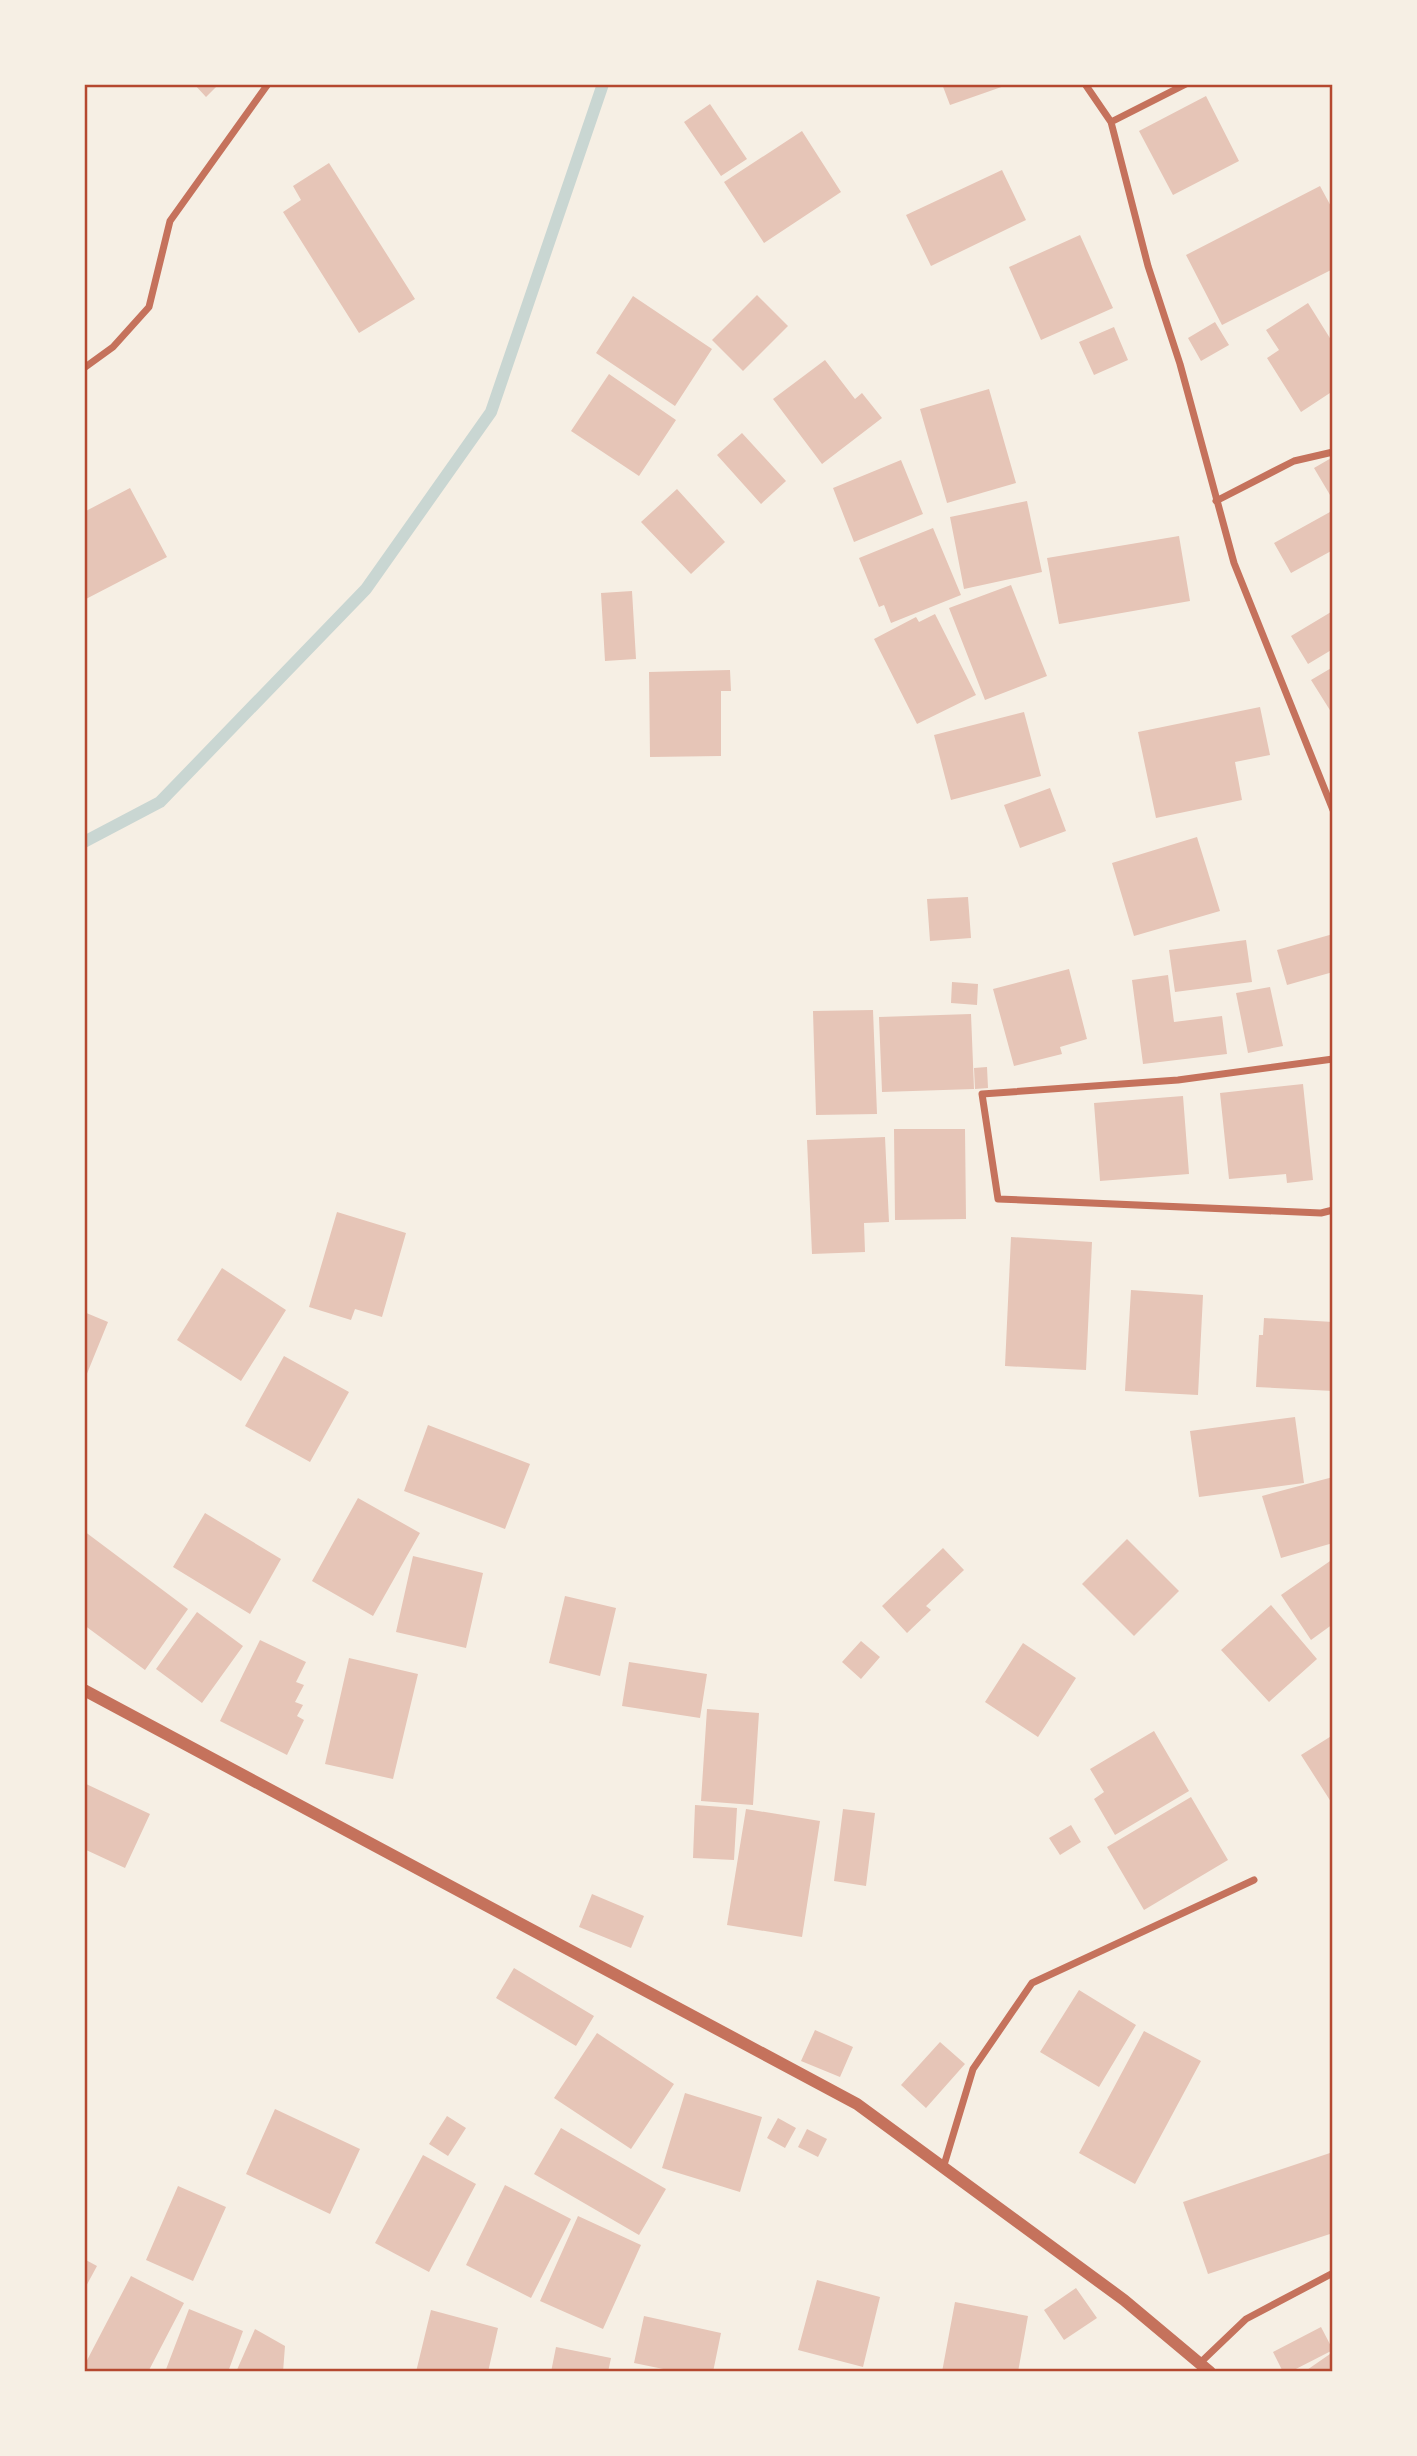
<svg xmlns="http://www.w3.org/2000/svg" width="1417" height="2456" font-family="'Varela Round',sans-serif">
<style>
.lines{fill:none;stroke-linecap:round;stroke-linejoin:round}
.stream{stroke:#c9d6d2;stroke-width:12}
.building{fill:#e6c5b7}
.minor{stroke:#c5725c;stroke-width:7}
.tertiary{stroke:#c5725c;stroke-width:12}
.neatline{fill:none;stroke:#b5482f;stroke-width:2.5}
</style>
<rect width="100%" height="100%" fill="#f6efe4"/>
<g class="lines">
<!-- stream -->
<path class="stream" d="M84 842 160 802 366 589 491 412 603 84"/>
</g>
<!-- building -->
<path class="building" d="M194 84H219L206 97Z
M942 84H1010L950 105Z
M1206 96 1239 161 1173 195 1139 131Z
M710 104 747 159 721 176 684 122Z
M802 131 841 192 764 243 724 182Z
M329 163 415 299 359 333 283 212 301 200 293 186Z
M1002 170 1026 220 931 266 906 215Z
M1320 186 1333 210V269L1222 325 1186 255Z
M1080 235 1113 308 1041 340 1009 267Z
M757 295 788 326 743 371 712 340Z
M633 296 712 349 675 406 596 353Z
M1308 303 1333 343V391L1301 412 1267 358 1279 350 1266 330Z
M1215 322 1229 345 1201 361 1188 338Z
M1114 327 1128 360 1094 375 1079 342Z
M825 360 855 399 862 393 882 418 822 464 773 399Z
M609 374 676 420 639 476 571 431Z
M989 389 1016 483 947 503 920 409Z
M742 433 786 481 761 504 717 455Z
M1333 457V500L1314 468Z
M901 460 923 514 854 542 833 488Z
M130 488 167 557 84 600V512Z
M677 489 725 542 691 574 641 522Z
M1027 501 1042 572 964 589 950 517Z
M1330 512 1333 518V550L1291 573 1274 543Z
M933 528 961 595 891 623 884 605 879 607 859 558Z
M1179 536 1190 601 1059 624 1047 558Z
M1011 585 1047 676 985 700 949 608Z
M632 591 636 659 605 661 601 593Z
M1331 612 1333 649 1308 664 1291 636Z
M935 614 976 695 917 724 874 639 916 617 919 622Z
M1333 667V715L1311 680Z
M730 670 731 691H721V756L650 757 649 672Z
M1260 707 1270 755 1235 762 1242 800 1156 818 1138 732Z
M1024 712 1041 776 951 800 934 735Z
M1050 788 1066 831 1020 848 1004 805Z
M1197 837 1220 911 1134 936 1112 863Z
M968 897 971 938 930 941 927 899Z
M1333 934V972L1287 985 1277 950Z
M1246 940 1252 982 1175 992 1169 950Z
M1069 969 1087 1039 1060 1047 1062 1054 1014 1066 993 989Z
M1168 975 1174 1022 1222 1016 1227 1054 1143 1064 1132 980Z
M952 982 978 984 977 1005 951 1003Z
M1270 987 1283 1046 1248 1053 1236 993Z
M873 1010 877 1114 816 1115 813 1011Z
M971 1014 974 1089 882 1092 879 1017Z
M987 1067 988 1088 975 1089 974 1068Z
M1303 1084 1313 1180 1287 1183 1286 1174 1229 1179 1220 1093Z
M1183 1096 1189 1174 1100 1181 1094 1103Z
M894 1129H965L966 1219 895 1220Z
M885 1137 889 1222 864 1223 865 1252 812 1254 807 1140Z
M337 1212 406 1233 382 1317 355 1309 351 1320 309 1307Z
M1011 1237 1092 1242 1086 1370 1005 1366Z
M222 1268 286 1310 241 1381 177 1340Z
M1131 1290 1203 1295 1198 1395 1125 1391Z
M84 1312 108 1322 84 1381Z
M1264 1318 1333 1322V1391L1256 1387 1259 1335H1263Z
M284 1356 349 1392 310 1462 245 1426Z
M1295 1417 1304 1483 1199 1497 1190 1431Z
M428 1425 530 1464 505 1529 404 1491Z
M1333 1477V1543L1281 1558 1262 1496Z
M358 1498 420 1533 373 1616 312 1581Z
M205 1513 281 1559 250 1614 173 1567Z
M84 1531 188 1609 145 1670 84 1625Z
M1127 1539 1179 1591 1134 1636 1082 1584Z
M943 1548 964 1570 926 1606 931 1610 907 1633 882 1606Z
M413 1556 483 1573 466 1648 396 1632Z
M1333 1559V1624L1311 1640 1281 1595Z
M565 1596 616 1608 600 1676 549 1663Z
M1271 1605 1317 1659 1269 1702 1221 1650Z
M197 1612 243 1646 202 1703 156 1669Z
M260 1640 306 1662 296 1682 304 1685 295 1702 303 1705 297 1716 304 1720 287 1755 220 1721Z
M861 1641 880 1657 861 1679 842 1662Z
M1023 1643 1076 1678 1038 1737 985 1702Z
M349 1658 418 1674 393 1779 325 1764Z
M629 1662 707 1674 700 1718 622 1706Z
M707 1709 759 1713 753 1805 701 1801Z
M1154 1731 1189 1791 1115 1835 1094 1799 1104 1792 1090 1769Z
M1333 1735V1805L1301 1755Z
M84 1783 150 1814 125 1868 84 1849Z
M1191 1797 1228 1860 1144 1910 1107 1847Z
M695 1805 737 1808 734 1860 693 1858Z
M746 1809 820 1821 802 1937 727 1925Z
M843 1809 875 1813 866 1886 834 1881Z
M1071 1825 1081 1842 1060 1855 1049 1838Z
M592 1894 644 1916 631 1948 579 1927Z
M514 1968 594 2016 576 2046 496 1998Z
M1079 1990 1136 2025 1099 2087 1040 2052Z
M815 2030 853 2047 840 2077 801 2061Z
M1144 2031 1201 2061 1135 2184 1079 2153Z
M597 2033 674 2084 631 2149 554 2098Z
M940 2042 965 2064 926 2108 901 2085Z
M685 2093 762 2117 740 2192 662 2168Z
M275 2109 360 2149 330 2214 246 2174Z
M447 2116 466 2128 448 2156 429 2144Z
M778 2118 796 2128 785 2148 767 2138Z
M561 2128 666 2189 639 2235 534 2174Z
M807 2129 827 2139 818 2157 798 2147Z
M1333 2152V2233L1208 2274 1183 2202Z
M423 2155 476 2184 429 2272 375 2243Z
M505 2185 571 2219 531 2298 466 2265Z
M178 2186 226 2207 193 2281 146 2260Z
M578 2216 641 2245 603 2329 540 2301Z
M84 2259 97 2266 84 2290Z
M131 2276 184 2303 148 2372H84V2366Z
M817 2280 880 2297 863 2367 798 2350Z
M1076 2288 1097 2318 1064 2340 1044 2310Z
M955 2302 1028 2316 1018 2372H942Z
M189 2309 243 2331 228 2372H165Z
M431 2310 498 2328 488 2372H416Z
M644 2316 721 2333 713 2372H678L634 2363Z
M1321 2327 1333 2350 1290 2372H1283L1273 2352Z
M255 2329 285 2346 283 2372H236Z
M556 2347 611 2358 608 2372H551Z
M1330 2354 1333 2372H1304Z"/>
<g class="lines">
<!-- minor -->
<path class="minor" d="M1085 84 1111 122 1148 266 1180 364 1234 563 1333 810
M1111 122 1186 84
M84 368 113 347 149 307 170 221 268 84
M1216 501 1294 461 1333 452
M1333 1059 1178 1080 982 1094 998 1199 1321 1213 1333 1210
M944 2165 973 2069 1032 1983 1254 1880
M1200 2363 1246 2319 1333 2273"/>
<!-- tertiary -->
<path class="tertiary" d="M84 1690 857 2104 1124 2300 1210 2372"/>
</g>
<!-- border -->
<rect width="1417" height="2456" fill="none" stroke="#f6efe4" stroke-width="172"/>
<rect x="86" y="86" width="1245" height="2284" class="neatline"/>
</svg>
